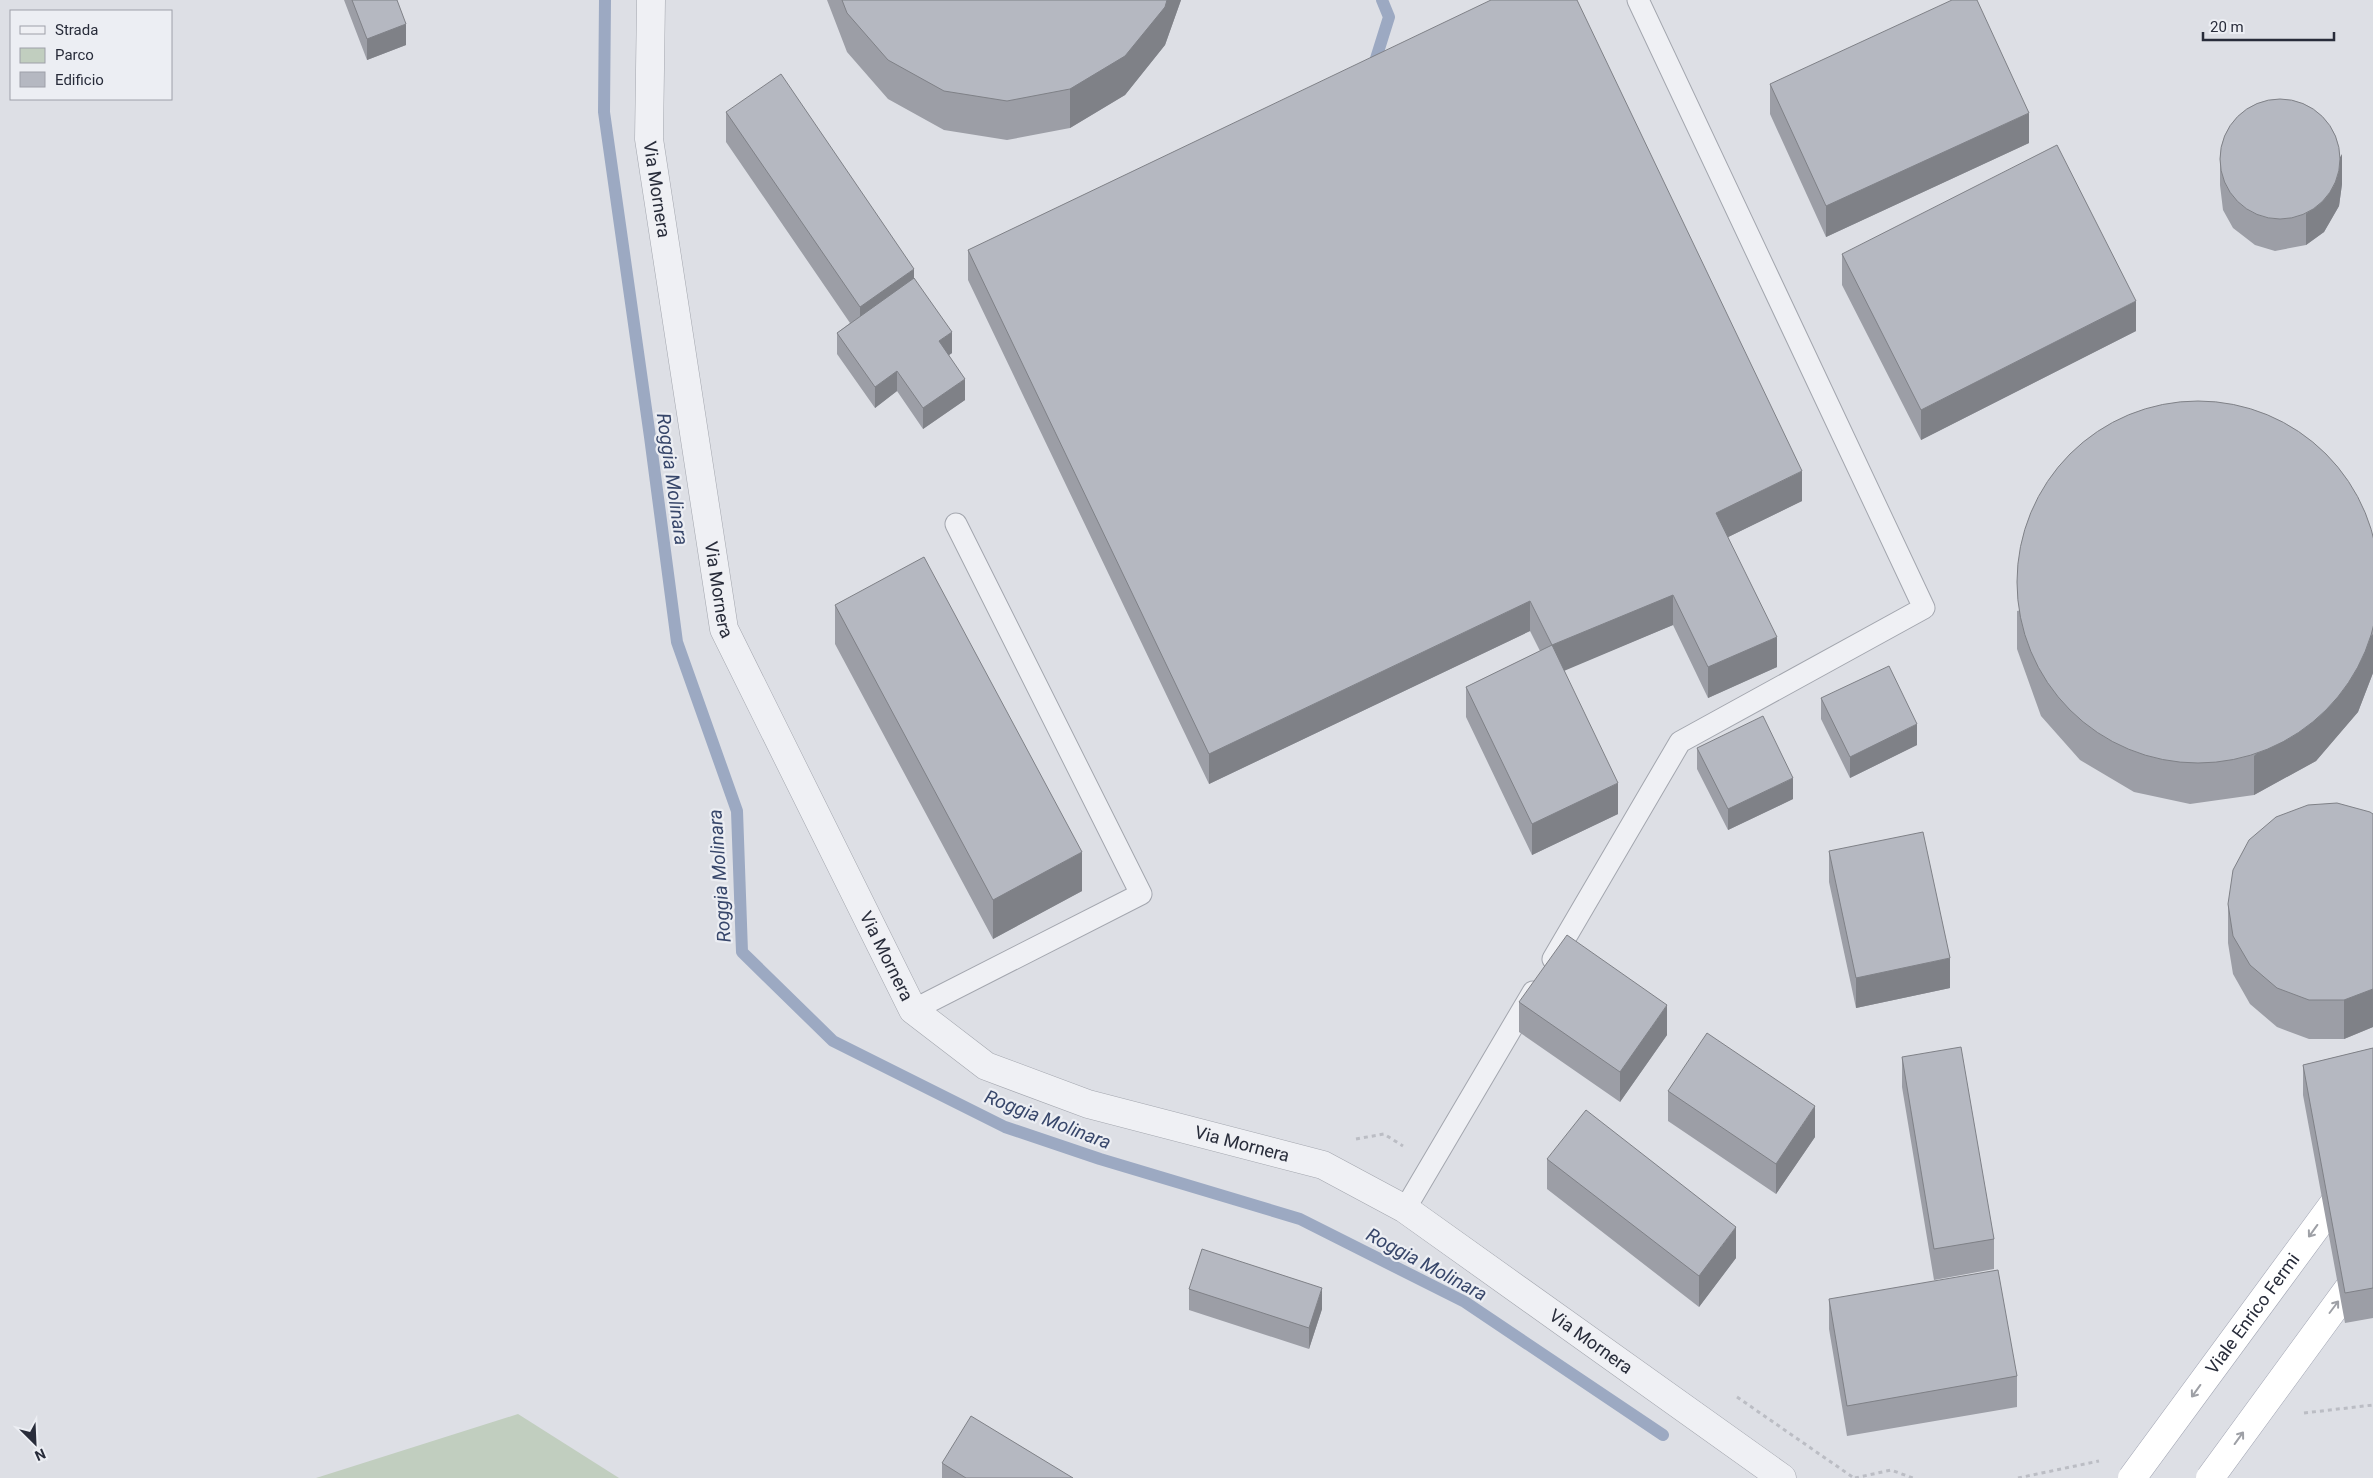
<svg xmlns="http://www.w3.org/2000/svg" width="2373" height="1478" font-family="Roboto,sans-serif">
<style>
.green{fill:#c1cebf}
.lines{fill:none;stroke-linecap:round;stroke-linejoin:round}
.stream{stroke:#9ca9c2;stroke-width:12}
.service-casing{stroke:#a3a6ae;stroke-width:23}
.minor-casing{stroke:#a3a6ae;stroke-width:29}
.path{stroke:#bbbdc4;stroke-width:3;stroke-dasharray:4 4;stroke-linecap:butt}
.service{stroke:#eff0f4;stroke-width:21}
.minor{stroke:#eff0f4;stroke-width:28}
.primary-bridge-casing{stroke:#9ea2b0;stroke-width:29;stroke-linecap:butt}
.primary-bridge{stroke:#fff;stroke-width:28}
.wall{fill:#9c9ea6}
.shaded-wall{fill:#7f8187}
.building{fill:#b5b8c1;stroke:#7f8187}
.oneway{stroke:#9ea0a6}
.labels{text-anchor:middle;stroke-width:4.5;stroke-linejoin:round;paint-order:stroke}
.street-label{font-size:18px;fill:#282c3a;stroke:#eceef3}
.water-label{font-size:19px;font-style:italic;fill:#37466a;stroke:#eceef3}
</style>
<rect width="100%" height="100%" fill="#dddfe5"/>
<!-- green -->
<path class="green" d="M518 1414 619 1478H316Z"/>
<g class="lines">
<!-- stream -->
<path class="stream" d="M605 0 604 112 650 437 677 642 737 811 742 952 833 1041 1005 1127 1100 1159 1300 1219 1465 1302 1663 1435
M1373 68 1389 17 1382 0"/>
<defs>
<path id="service" d="M1553 959 1680 742 1924 608 1638 0
M913 1010 1141 894 956 524
M1405 1209 1533 992"/>
<g id="minor">
<path id="s1" d="M651 0 649 139 724 629 913 1010 986 1066 1088 1104 1323 1165 1405 1209 1782 1478"/>
</g>
</defs>
<!-- service casing -->
<use href="#service" class="service-casing"/>
<!-- minor casing -->
<use href="#minor" class="minor-casing"/>
<!-- path -->
<path class="path" d="M1356 1139 1384 1134 1403 1146
M1737 1397 1854 1478
M2304 1413 2373 1405
M1855 1478 1891 1470 1913 1478
M2018 1478 2099 1461"/>
<!-- service -->
<use href="#service" class="service"/>
<!-- minor -->
<use href="#minor" class="minor"/>
<defs>
<g id="primary-bridge">
<path id="s2" d="M2132 1478 2373 1150"/>
<path d="M2210 1478 2373 1255"/>
</g>
</defs>
<!-- primary-bridge casing -->
<use href="#primary-bridge" class="primary-bridge-casing"/>
<!-- primary-bridge -->
<use href="#primary-bridge" class="primary-bridge"/>
</g>
<!-- wall -->
<path class="wall" d="M344 0H397L406 45 367 60Z
M827 0H1181L1165 45 1125 95 1070 128 1007 140 944 130 888 99 847 52Z
M1770 84 2029 143 1826 237 1770 114Z
M726 112 914 278 952 353 949 355 965 400 923 429 897 391 875 408 837 354V333L850 323 726 142Z
M2220 155 2342 184 2339 206 2324 232 2306 245 2275 251 2255 245 2233 228 2223 210 2220 185Z
M968 250 1802 501 1728 537 1777 667 1708 698 1673 625 1564 670 1618 814 1532 855 1466 717V687L1540 651 1530 631 1209 784 968 280Z
M1842 254 2136 331 1921 440 1842 285Z
M2373 534V673L2358 712 2316 761 2254 795 2190 804 2134 792 2080 760 2041 716 2017 649V611Z
M835 605 1082 891 993 939 835 644Z
M1821 698 1917 745 1850 778 1821 719Z
M1697 748 1793 799 1728 830 1697 769Z
M2373 814V1027L2344 1039H2309L2277 1027 2250 1004 2233 974 2228 943V904Z
M1829 851 1950 988 1856 1008 1829 882Z
M1519 1002 1667 1035 1620 1102 1519 1032Z
M2373 1048V1318L2345 1323 2303 1095V1065Z
M1902 1057 1994 1239V1269L1934 1280 1902 1087Z
M1668 1091 1815 1137 1776 1194 1668 1121Z
M1547 1159 1736 1258 1699 1307 1547 1189Z
M1189 1289 1322 1309 1309 1349 1189 1310Z
M1829 1299 2017 1376V1407L1847 1436 1829 1329Z
M942 1463 1073 1478H942Z"/>
<!-- shaded-wall -->
<path class="shaded-wall" d="M1167 0H1181L1165 45 1125 95 1070 128V89Z
M406 24V45L367 60V39Z
M2029 113V143L1826 237V206Z
M2342 154V184L2339 206 2324 232 2306 245V214Z
M914 269V299L860 337V307Z
M2136 301V331L1921 440V410Z
M952 332V353L939 362V341Z
M897 371V391L875 408V387Z
M965 379V400L923 429V408Z
M1802 471V501L1716 543V513Z
M1673 595V625L1552 676V645Z
M1530 601V631L1209 784V754Z
M2373 634V673L2358 712 2316 761 2254 795V756Z
M1777 637V667L1708 698V667Z
M1917 724V745L1850 778V757Z
M1793 778V799L1728 830V809Z
M1618 783V814L1532 855V824Z
M1082 852V891L993 939V900Z
M1950 958V988L1856 1008V978Z
M2373 989V1027L2344 1039V1000Z
M1667 1005V1035L1620 1102V1072Z
M1815 1106V1137L1776 1194V1164Z
M1736 1227V1258L1699 1307V1276Z
M1322 1288V1309L1309 1349V1328Z"/>
<!-- building -->
<path class="building" d="M352 0H397L406 24 367 39Z
M842 0H1167L1165 7 1125 56 1070 89 1007 101 944 91 888 60 847 13Z
M1491 0H1577L1802 471 1716 513 1777 637 1708 667 1673 595 1552 645 1530 601 1209 754 968 250Z
M1952 0H1977L2029 113 1826 206 1770 84Z
M781 74 914 269 860 307 726 112Z
M2220 159a60 60 0 1 1 120 0a60 60 0 1 1-120 0Z
M2057 145 2136 301 1921 410 1842 254Z
M914 278 952 332 939 341 965 379 923 408 897 371 875 387 837 333Z
M2017 582a181 181 0 1 1 362 0a181 181 0 1 1-362 0Z
M924 557 1082 852 993 900 835 605Z
M1552 645 1618 783 1532 824 1466 687Z
M1889 666 1917 724 1850 757 1821 698Z
M1763 716 1793 778 1728 809 1697 748Z
M2337 803 2370 812 2373 814V989L2344 1000H2309L2277 988 2250 965 2233 936 2228 904 2233 870 2249 840 2276 817 2308 805Z
M1923 832 1950 958 1856 978 1829 851Z
M1567 935 1667 1005 1620 1072 1519 1002Z
M1707 1033 1815 1106 1776 1164 1668 1091Z
M1961 1047 1994 1239 1934 1249 1902 1057Z
M2373 1048V1288L2345 1293 2303 1065Z
M1586 1110 1736 1227 1699 1276 1547 1159Z
M1202 1249 1322 1288 1309 1328 1189 1289Z
M1998 1270 2017 1376 1847 1406 1829 1299Z
M971 1416 1073 1478H966L942 1463Z"/>
<!-- one-way arrows -->
<defs><path id="oneway-shaft" d="M-6 0H5M1.5-3L5.5 0L1.5 3" fill="none" stroke-width="1.6" stroke-linecap="round" stroke-linejoin="round" transform="scale(1.25)"/></defs>
<g class="oneway">
<use href="#oneway-shaft" transform="translate(2313 1231) rotate(126)"/>
<use href="#oneway-shaft" transform="translate(2334 1307) rotate(-53)"/>
<use href="#oneway-shaft" transform="translate(2196 1391) rotate(126)"/>
<use href="#oneway-shaft" transform="translate(2239 1438) rotate(-54)"/>
</g>
<g class="labels">
<!-- street labels -->
<g class="street-label">
<text dy="6" stroke="none"><textPath href="#s1" startOffset="190">Via Mornera</textPath></text>
<text dy="6" stroke="none"><textPath href="#s1" startOffset="595">Via Mornera</textPath></text>
<text dy="6" stroke="none"><textPath href="#s1" startOffset="1000">Via Mornera</textPath></text>
<text dy="6" stroke="none"><textPath href="#s1" startOffset="1420">Via Mornera</textPath></text>
<text dy="6" stroke="none"><textPath href="#s2" startOffset="204">Viale Enrico Fermi</textPath></text>
<text dy="6" stroke="none"><textPath href="#s1" startOffset="1825">Via Mornera</textPath></text>
</g>
<!-- water labels -->
<g class="water-label">
<text transform="translate(673 479) rotate(82)" y="7">Roggia Molinara</text>
<text transform="translate(719 876) rotate(-94)" y="7">Roggia Molinara</text>
<text transform="translate(1048 1119) rotate(21)" y="7">Roggia Molinara</text>
<text transform="translate(1427 1264) rotate(28)" y="7">Roggia Molinara</text>
</g>
</g>
<!-- legend -->
<rect x="10" y="10" width="162" height="90" fill="#eceef3" stroke="#9ea0a9"/>
<rect x="20" y="26" width="25" height="8" fill="#eff0f4" stroke="#9ea0a9"/>
<text x="55" y="35" font-size="15" fill="#282c3a">Strada</text>
<rect x="20" y="48" width="25" height="15" fill="#c1cebf" stroke="#9ea0a9"/>
<text x="55" y="60" font-size="15" fill="#282c3a">Parco</text>
<rect x="20" y="72" width="25" height="15" fill="#b5b8c1" stroke="#9ea0a9"/>
<text x="55" y="85" font-size="15" fill="#282c3a">Edificio</text>
<!-- north arrow -->
<g transform="translate(35 1443) rotate(156)" stroke="#eceef3" stroke-width="4" paint-order="stroke">
<path d="M0-4L9 19L0 12L-9 19Z" fill="#282c3a"/>
<text y="-8" font-size="14" font-weight="bold" text-anchor="middle" fill="#282c3a">N</text>
</g>
<!-- scale -->
<path d="M2203 32v8h131v-8" fill="none" stroke="#282c3a" stroke-width="2.5"/>
<text x="2210" y="32" font-size="15" fill="#282c3a" stroke="#eceef3" stroke-width="4" paint-order="stroke">20 m</text>
</svg>
